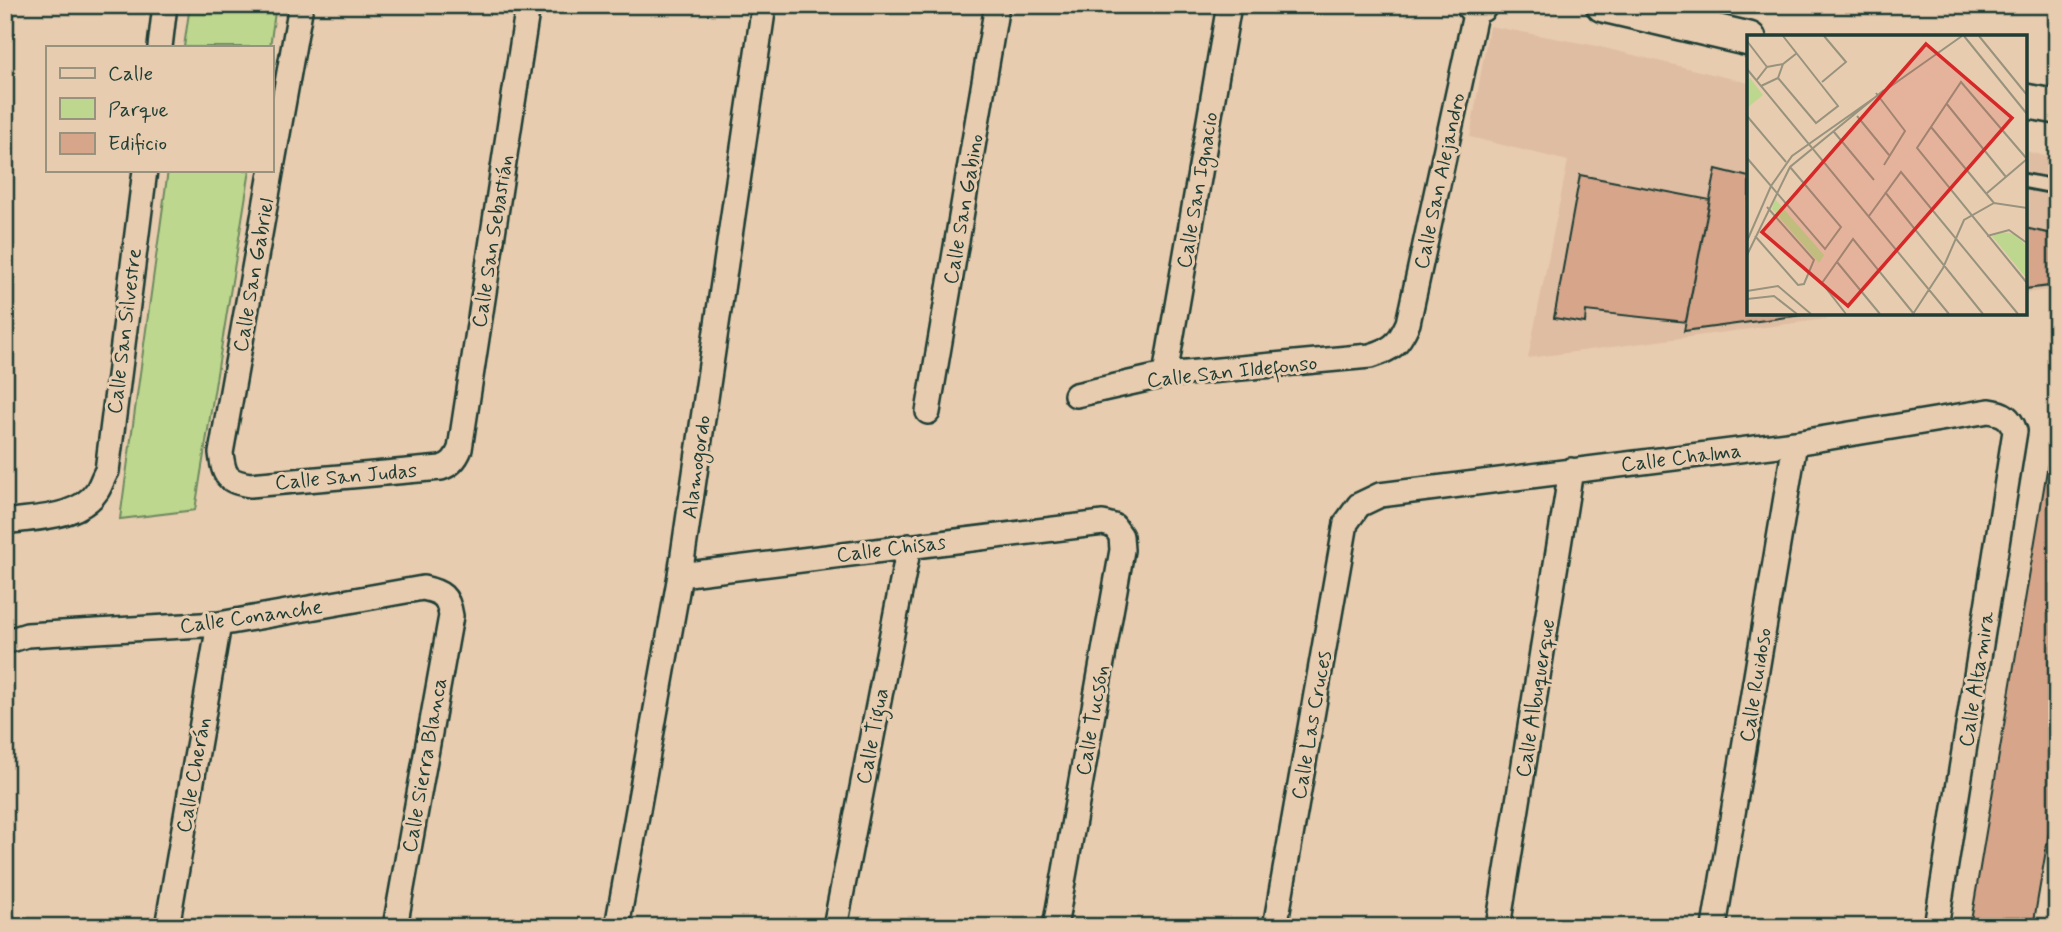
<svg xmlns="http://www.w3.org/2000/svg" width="2062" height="932" font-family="Mynerve,sans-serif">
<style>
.built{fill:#dfbda2}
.green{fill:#bdd78e;stroke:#6e8a61;stroke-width:2}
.building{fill:#d7a58a;stroke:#1f3d34;stroke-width:2}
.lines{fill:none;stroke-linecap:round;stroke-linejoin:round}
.lane-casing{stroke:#1f3d34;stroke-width:18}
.street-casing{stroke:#1f3d34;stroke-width:28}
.secondary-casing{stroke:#1f3d34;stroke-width:38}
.lane{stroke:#e8ccaf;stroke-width:12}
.street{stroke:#e8ccaf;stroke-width:23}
.secondary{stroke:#e8ccaf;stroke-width:33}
.labels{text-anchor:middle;stroke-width:6;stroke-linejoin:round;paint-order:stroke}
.street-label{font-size:21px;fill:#1f3d34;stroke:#e8ccaf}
.inset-road{fill:none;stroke:#98937e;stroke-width:2}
.view{fill:#d62828;fill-opacity:0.15;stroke:#d62828;stroke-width:3.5}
.inset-edge{fill:none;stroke:#1f3d34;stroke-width:3.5}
</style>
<rect width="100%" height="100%" fill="#e8ccaf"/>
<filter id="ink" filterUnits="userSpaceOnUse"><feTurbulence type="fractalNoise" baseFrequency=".0143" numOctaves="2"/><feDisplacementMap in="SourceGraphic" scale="14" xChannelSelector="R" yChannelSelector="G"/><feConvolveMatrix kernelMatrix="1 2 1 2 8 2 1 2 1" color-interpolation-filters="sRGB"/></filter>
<g filter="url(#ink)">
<!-- built -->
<path class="built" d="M1489 26 1592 45 1749 83V313H1871L1528 358 1568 161 1470 137Z
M2025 151 2057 159V289L2025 293Z"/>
<!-- green -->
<path class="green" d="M190 5H276L270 47H184Z
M168 170H250L195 510 120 519Z"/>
<!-- building -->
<path class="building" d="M1716 169 1749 177V313H1817L1684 331Z
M1580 175 1710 200 1686 322 1586 311 1585 323 1554 318Z
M2051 221 2057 223V285L2025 289V228L2052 234Z
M2050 452 2057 453V785L2033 927H1970Z"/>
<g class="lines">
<defs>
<path id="lane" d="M2025 181 2057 187"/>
<path id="street" d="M301 5 221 453C224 477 227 481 250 485L441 468C451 465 456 459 460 449L528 5
M160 47 165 5
M1165 375 1229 5
M1076 395 1165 375 1370 356C1393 349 1398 345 1408 323L1477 5
M928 412 997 5
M5 522C36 517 78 519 97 491 101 485 103 477 107 471L145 170
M680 575 1103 523 1114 526 1121 536 1122 550 1055 927
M5 642 27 635 219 624 423 588C442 592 448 596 451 616L395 927
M167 927 219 624
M617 927 680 575 764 5
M835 927 909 546
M1275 927 1346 523 1359 505 1380 495 1795 443 1989 411C2004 413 2010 417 2015 431L1936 927
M1498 927 1571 470
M1714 927 1795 443"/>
<path id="secondary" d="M1473 5H1480
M1603 5 1749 39
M2025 101 2057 107"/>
</defs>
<!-- lane casing -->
<use href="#lane" class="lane-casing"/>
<!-- street casing -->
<use href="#street" class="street-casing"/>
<!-- secondary casing -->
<use href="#secondary" class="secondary-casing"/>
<!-- lane -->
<use href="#lane" class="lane"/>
<!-- street -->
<use href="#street" class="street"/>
<!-- secondary -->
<use href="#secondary" class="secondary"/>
</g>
</g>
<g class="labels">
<!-- street labels -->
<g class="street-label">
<text transform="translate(1439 181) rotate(-78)" y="7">Calle San Alejandro</text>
<text transform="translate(1197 190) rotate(-80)" y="7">Calle San Ignacio</text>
<text transform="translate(963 209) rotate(-80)" y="7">Calle San Gabino</text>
<text transform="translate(492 241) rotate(-81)" y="7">Calle San Sebastián</text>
<text transform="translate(253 275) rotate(-80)" y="7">Calle San Gabriel</text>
<text transform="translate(124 331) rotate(-83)" y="7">Calle San Silvestre</text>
<text transform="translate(1232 371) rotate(-6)" y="7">Calle San Ildefonso</text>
<text transform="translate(1681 457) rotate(-7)" y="7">Calle Chalma</text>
<text transform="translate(696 467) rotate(-82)" y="7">Alamogordo</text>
<text transform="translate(346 476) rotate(-5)" y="7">Calle San Judas</text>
<text transform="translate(891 548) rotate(-7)" y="7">Calle Chisas</text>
<text transform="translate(251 616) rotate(-8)" y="7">Calle Conanche</text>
<text transform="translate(1976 679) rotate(-81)" y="7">Calle Altamira</text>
<text transform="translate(1755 685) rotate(-81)" y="7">Calle Ruidoso</text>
<text transform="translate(1535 698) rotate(-81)" y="7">Calle Albuquerque</text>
<text transform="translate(1092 720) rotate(-80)" y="7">Calle Tucsón</text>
<text transform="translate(1311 725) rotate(-80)" y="7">Calle Las Cruces</text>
<text transform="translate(872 736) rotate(-79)" y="7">Calle Tigua</text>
<text transform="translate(424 765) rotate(-80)" y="7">Calle Sierra Blanca</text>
<text transform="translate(193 775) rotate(-80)" y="7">Calle Cherán</text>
</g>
</g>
<!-- overview -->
<g transform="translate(1747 35)">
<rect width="280" height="280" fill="#e8ccaf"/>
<path d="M3 43 16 60 0 73V45ZM28 164 77 220 72 228 25 174ZM255 197 267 199 280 211V244L245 201Z" fill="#bdd78e"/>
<path class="inset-road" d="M217 1 280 79M232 1 280 60M0 6 20 32M0 34 202 279M31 43 69 88 91 71 36 1M9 46 20 32 36 29 50 18M75 47 99 27 77 1M14 51 31 43 36 29M129 58 158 96 137 130M199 68 259 142M0 81 39 127M110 81 142 120M184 92 247 168M87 97 127 145M0 123 78 214 94 192 43 132M280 124 214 47 170 113 280 248M138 157 236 279M240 158 280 124M122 181 154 137 271 279M8 201 51 250 57 249 67 225 20 172M240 201 262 195 280 208M0 206 24 151 45 121 215 1M0 220 43 132 137 55M90 227 133 279M0 256 31 251 64 279M0 264 27 261 50 279M99 279 75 248 106 204 167 279M166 279 196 233 217 185 247 168 280 173"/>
<path class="view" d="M179 9 265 83 101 271 15 197Z"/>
<rect width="280" height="280" class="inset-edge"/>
</g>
<!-- margin -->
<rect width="2062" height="932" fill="none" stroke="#e8ccaf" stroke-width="28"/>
<rect x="14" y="14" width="2034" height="904" fill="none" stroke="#1f3d34" stroke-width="2.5" filter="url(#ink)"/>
<!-- legend -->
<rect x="46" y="46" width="228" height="126" fill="#e8ccaf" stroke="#98937e" stroke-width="2"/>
<rect x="60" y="68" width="35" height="10" fill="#e8ccaf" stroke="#98937e" stroke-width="2"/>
<text x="108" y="80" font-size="21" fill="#1f3d34">Calle</text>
<rect x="60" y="98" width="35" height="21" fill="#bdd78e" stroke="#98937e" stroke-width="2"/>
<text x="108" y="116" font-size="21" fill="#1f3d34">Parque</text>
<rect x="60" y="133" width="35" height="21" fill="#d7a58a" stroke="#98937e" stroke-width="2"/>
<text x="108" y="150" font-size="21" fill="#1f3d34">Edificio</text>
</svg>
